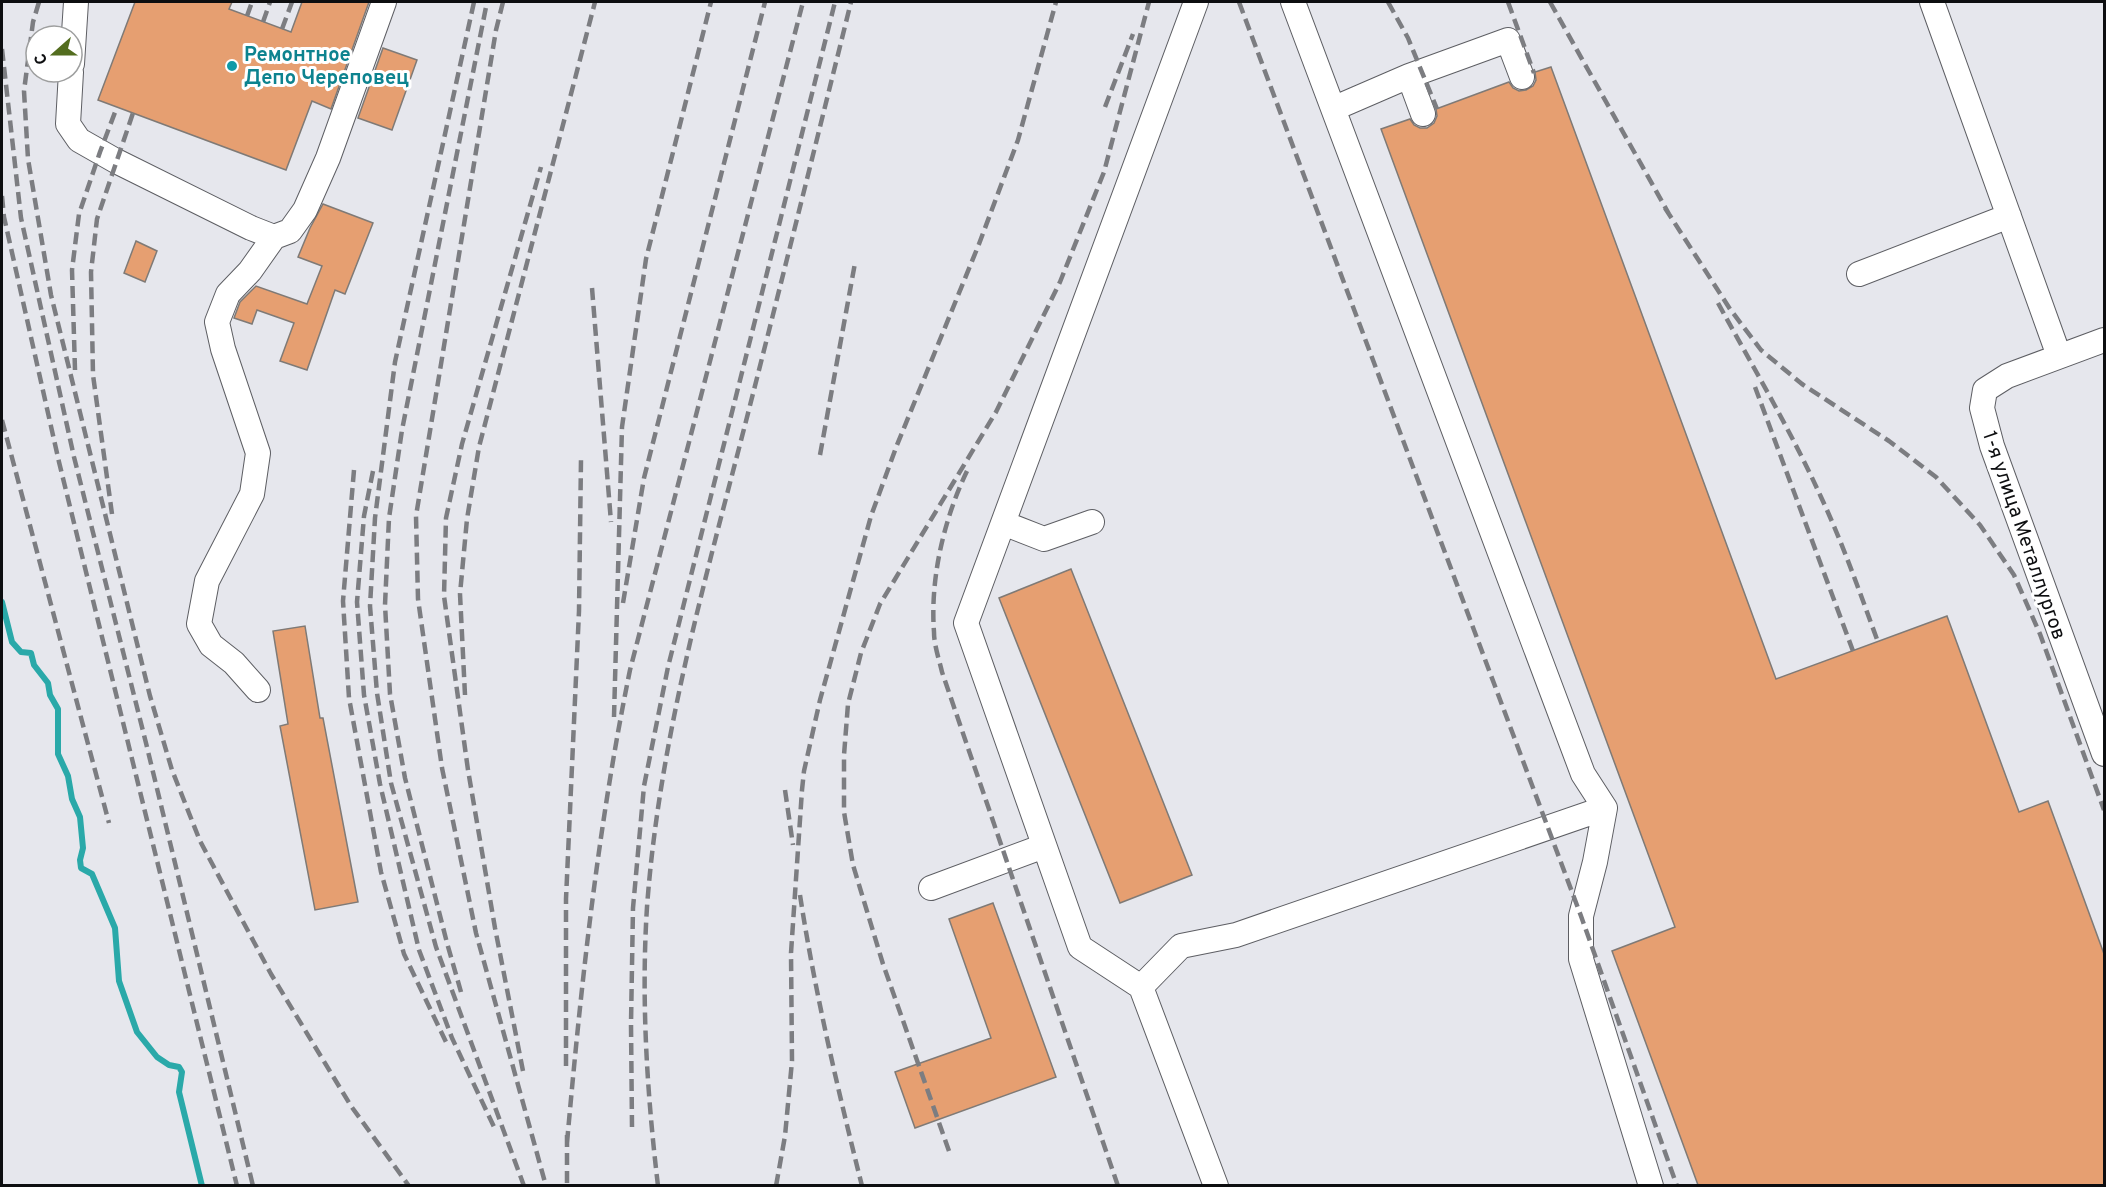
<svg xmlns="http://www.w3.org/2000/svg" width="2106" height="1187" font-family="Overpass,sans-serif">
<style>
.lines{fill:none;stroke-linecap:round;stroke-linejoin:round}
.stream{stroke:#2aa9a9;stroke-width:6}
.building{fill:#e69f71;stroke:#7f7a76;stroke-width:1.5}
.minor-casing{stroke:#5d5e63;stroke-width:26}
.minor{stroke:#fff;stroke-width:24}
.rail{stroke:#7c7d81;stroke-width:4.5;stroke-dasharray:12 6;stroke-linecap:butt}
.culture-dot{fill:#0f9aa8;stroke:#fff;stroke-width:2}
.labels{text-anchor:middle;stroke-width:6;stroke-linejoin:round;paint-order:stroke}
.culture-label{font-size:20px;font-weight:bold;fill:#0d838f;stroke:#fff;text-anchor:start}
.street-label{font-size:20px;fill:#0d0e10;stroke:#fff}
</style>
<rect width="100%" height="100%" fill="#e6e7ed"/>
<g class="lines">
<!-- stream -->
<path class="stream" d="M2 602 12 642 21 652 31 653 34 665 48 683 50 695 58 709V754L68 776 72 799 80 817 83 848 80 860 81 868 92 874 115 928 119 981 137 1032 157 1057 169 1065 179 1067 182 1072 179 1092 202 1186"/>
</g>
<!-- building -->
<path class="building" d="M135 2H232L229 9 291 32 302 2H369L331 109 312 101 286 170 98 100Z
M383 48 417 60 392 130 358 118Z
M1551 67 1776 679 1947 616 2019 812 2048 801 2104 954V1185H1698L1612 951 1675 927 1381 129 1410 119 1414 125 1420 128H1427L1434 123 1437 116 1436 109 1509 82 1513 88 1519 91 1526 90 1533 86 1536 80 1535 72Z
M323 204 373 223 345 294 335 290 307 370 280 361 294 323 257 310 252 324 234 318 240 302 256 286 307 304 322 266 298 257 310 228Z
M136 241 157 251 145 282 124 273Z
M1071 569 1192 875 1120 903 999 598Z
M305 626 320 718H323L358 902 315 910 280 726 288 724 273 631Z
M993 903 1056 1077 915 1128 895 1072 991 1038 949 919Z"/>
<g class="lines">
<defs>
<path id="minor" d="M1196 2 966 623 1080 947 1141 987 1216 1186
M1293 2 1583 774 1605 808 1595 862 1581 916V959L1651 1186
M1932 2 2059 356
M72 64 76 2
M71 72 68 124 79 140 116 161 251 228 274 237 290 231 305 210 328 158 384 2
M1409 76 1508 40 1522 77
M1335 108 1409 76 1423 114
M1859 274 2009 216
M2104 340 2007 376 1985 390 1982 408 1992 446 2104 754
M1003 523 1044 539 1092 522
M258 690 234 663 211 645 199 624 207 581 252 494 258 453 223 349 217 322 228 294 250 271 274 237
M931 888 1044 846
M1141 987 1181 946 1236 935 1605 808"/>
</defs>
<!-- minor casing -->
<use href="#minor" class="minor-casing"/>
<!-- minor -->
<use href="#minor" class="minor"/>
<!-- rail -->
<path class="rail" d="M39 2 33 22 24 91 28 159 51 295 150 696 172 770 200 841 271 974 351 1106 409 1186
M474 2 395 362 375 518 370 606 377 693 391 783 436 947 524 1186
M503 2 496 30 416 516 418 599 442 768 476 933 546 1186
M1239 2 1581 916 1677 1186
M1388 2 1408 38 1437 109
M1508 2 1534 73
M1550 2 1669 214
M247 16 252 2
M263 22 270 2
M282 29 292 2
M2 49 21 218 74 457 146 743 253 1186
M1105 107 1133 34
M2 196 4 217 59 462 237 1186
M1665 208 1730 309 1761 350 1802 384 1889 441 1936 477 1980 525 2014 575 2040 634 2104 810
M592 288 611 522
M1718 303C1753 367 1791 431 1821 497 1843 544 1860 593 1878 642
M75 370 72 270 79 214 100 152 117 107
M1755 387 1853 651
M2 420 109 823
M820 455 855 263
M354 470 343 601 349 698 381 872 404 954 446 1042
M373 471 364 516 357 602 364 695 380 784 419 950 452 1038 495 1129
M967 471C944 519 930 578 934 632 934 645 939 659 942 672L1118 1186
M112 514 93 375 91 272 97 219 133 113
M623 603 644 478 765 2
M465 695 460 594 467 519 479 447 595 2
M614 717 622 427 646 259 711 2
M785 790 793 845
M800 895C815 993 838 1090 862 1186
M461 992 447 943 405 778 390 694 385 605 389 518 402 430 487 2
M566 1066V899L579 611 581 459
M523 1071 495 928 468 770 444 596 446 518 462 444 541 167
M632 1127 631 1024 633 908 644 786 668 667 835 2
M567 1135V1186
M567 1143C581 985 598 826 630 670L803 2
M949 1151 883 964 853 865 844 812V755L848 704 861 653 880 604 996 412 1060 282 1104 172 1149 2
M658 1186C647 1093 641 1000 647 907 659 743 704 584 745 425 781 284 816 143 851 2
M776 1186 785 1136 792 1061 791 953 802 790 804 771 820 700 871 516 897 445 979 244 1018 140 1056 2"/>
</g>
<!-- markers -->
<circle class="culture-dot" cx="232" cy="66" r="6"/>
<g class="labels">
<!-- culture labels -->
<g class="culture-label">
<text x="244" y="61">Ремонтное<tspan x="244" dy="23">Депо Череповец</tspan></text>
</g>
<!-- street labels -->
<g class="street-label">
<text transform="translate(2025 535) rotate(71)" y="7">1-я улица Металлургов</text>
</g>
</g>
<!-- border -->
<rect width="2106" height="1187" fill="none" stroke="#0d0e10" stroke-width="6"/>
<!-- north arrow -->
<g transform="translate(54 54) rotate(249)"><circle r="28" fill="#ffffff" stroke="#9e9f9f" stroke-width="1.5"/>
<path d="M0-4.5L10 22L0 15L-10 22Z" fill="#536d1f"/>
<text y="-9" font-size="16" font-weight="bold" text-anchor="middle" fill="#0d0e10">С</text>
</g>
</svg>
